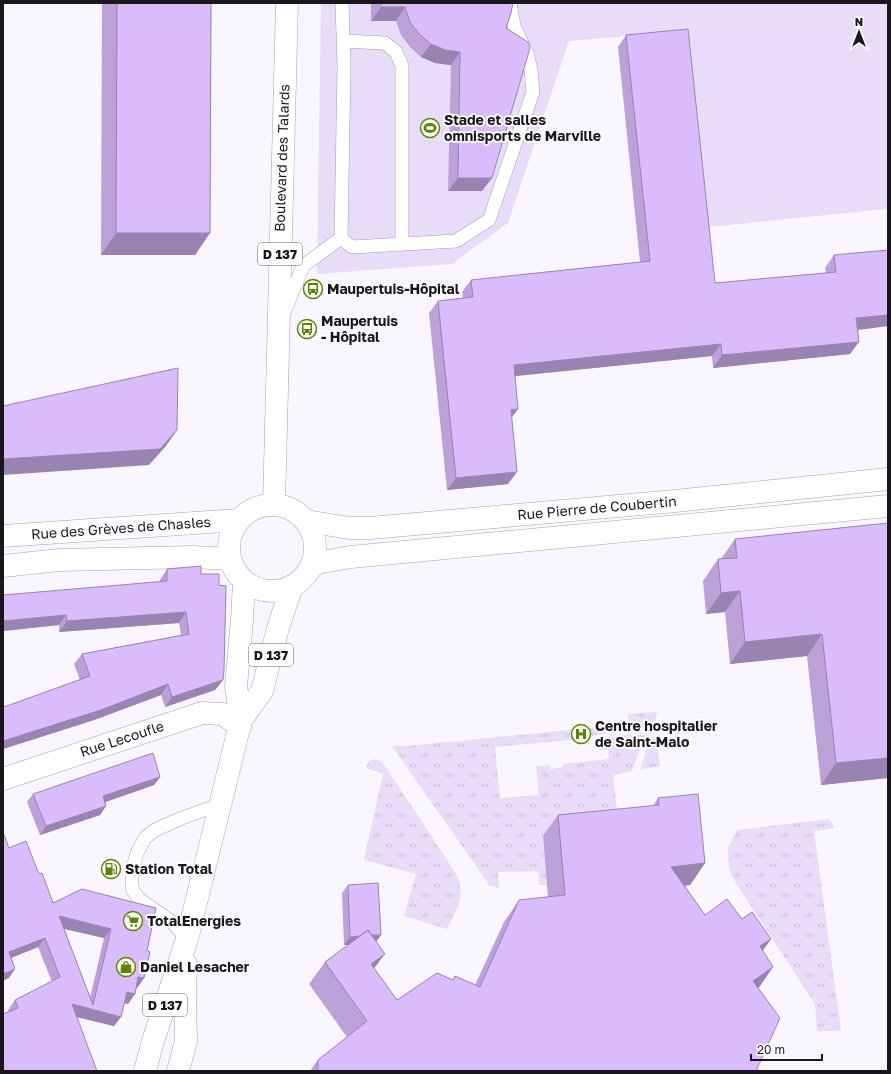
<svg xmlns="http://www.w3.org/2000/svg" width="891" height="1074" font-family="'Golos Text',sans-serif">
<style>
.grass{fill:url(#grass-tufts)}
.park{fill:#e9dcf8}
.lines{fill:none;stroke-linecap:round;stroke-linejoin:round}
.lane-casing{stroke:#a89fb2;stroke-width:14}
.street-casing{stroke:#a89fb2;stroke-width:23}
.secondary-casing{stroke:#a89fb2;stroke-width:23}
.primary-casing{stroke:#a89fb2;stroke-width:23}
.lane{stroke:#fff;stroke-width:13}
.street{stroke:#fff;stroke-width:22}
.secondary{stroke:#fff;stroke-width:22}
.primary{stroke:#fff;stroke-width:22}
.wall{fill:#bba1d8;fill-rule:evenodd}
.shaded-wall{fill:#9983b0}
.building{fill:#dabbfb;stroke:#9983b0;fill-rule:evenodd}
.labels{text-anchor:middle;stroke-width:3.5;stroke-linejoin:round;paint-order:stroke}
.shield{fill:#fff;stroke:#5e5c61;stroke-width:1}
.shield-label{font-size:13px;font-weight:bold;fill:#19161d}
.poi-label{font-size:14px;font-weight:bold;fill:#19161d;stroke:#fff;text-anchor:start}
.street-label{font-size:14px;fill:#19161d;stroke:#fff}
</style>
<defs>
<pattern id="grass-tufts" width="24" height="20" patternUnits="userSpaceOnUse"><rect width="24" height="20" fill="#e9dcf8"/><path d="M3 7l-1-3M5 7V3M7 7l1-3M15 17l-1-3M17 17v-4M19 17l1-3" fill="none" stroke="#c7bcd4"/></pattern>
</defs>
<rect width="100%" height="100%" fill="#faf6ff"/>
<!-- grass -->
<path class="grass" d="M657 712 655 722 580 739 495 747 500 798 539 795 536 766 550 765 551 769 563 767V764L609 759 608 750H599L610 738 630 734 645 736 632 771 613 775 618 820 543 837 547 885H539L538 871 498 872 499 888 490 886 392 746H408L629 724 628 714Z
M651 738H656L660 766 640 770Z
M375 759 380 761 385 766 457 875C466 898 457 908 447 929L404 916 416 874 364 860 383 774 366 768 369 761Z
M829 819 835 828 814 831 841 1031H817L815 1004 737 885 729 870 728 848 737 830Z"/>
<!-- park -->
<path class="park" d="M321 3H888V209L708 227 687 31 569 41 508 223 452 264 317 274Z"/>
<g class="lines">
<defs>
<path id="lane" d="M342 3 344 66 341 238 352 247 456 241 489 220 533 92 531 70 527 53 514 26 510 3
M343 41 385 43 396 52 402 66V244
M284 313 303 266 341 238
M187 939 171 921 139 899 132 889V871L137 853 145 838 155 830 182 818 221 804"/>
<path id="street" d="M3 779 202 713 223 714 240 727"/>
<path id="secondary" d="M3 536 239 520
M3 566 60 560 193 557 230 559"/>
<path id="primary" d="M229 548a43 43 0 1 1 86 0a43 43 0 1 1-86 0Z
M274 505 287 3
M306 521 349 528H370L675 501 888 479
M311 566 322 562 351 557 888 506
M241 720 262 691 278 628 292 586
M145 1071 153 1041 187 939 241 720 236 686 242 621 244 581
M178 1071 186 1041 185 997 186 964"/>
</defs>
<!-- lane casing -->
<use href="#lane" class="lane-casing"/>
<!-- street casing -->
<use href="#street" class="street-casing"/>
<!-- secondary casing -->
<use href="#secondary" class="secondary-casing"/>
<!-- primary casing -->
<use href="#primary" class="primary-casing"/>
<!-- lane -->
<use href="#lane" class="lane"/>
<!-- street -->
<use href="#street" class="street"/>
<!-- secondary -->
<use href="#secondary" class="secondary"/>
<!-- primary -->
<use href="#primary" class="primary"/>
</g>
<!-- wall -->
<path class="wall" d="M102 3H211L210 233 195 255H101Z
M371 3H513L506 28 482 191H448L451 65 435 63 421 57 410 47 401 35 396 21H371Z
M626 35 715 283 826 273 825 268 834 255 888 326 858 330 850 354 713 368 712 356 515 376 512 417 508 484 447 490 429 313 438 301 463 298 462 292 471 280 640 262 618 47Z
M888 523V778L821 785 807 656 730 664 725 612 706 614 703 581 718 559H721L735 539Z
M167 569 201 574 223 680 215 690 165 707 161 695 94 720 3 749V704L4 707 80 680 74 664 82 654 181 635 179 623 59 632V625L3 631 160 582V580Z
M160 777 154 785 105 802 106 806 100 815 40 835 27 802 33 794Z
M658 798 705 863 690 885 685 886 705 915 742 919 771 939 763 950 758 988 756 1071H310L318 1060 347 1037 309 984 325 962 348 945H344L342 893 348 885 381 935 376 942 374 968 397 1000 453 980 455 976 475 985 504 922 519 900 548 897 543 836 558 815 653 806Z
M9 848 39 874 53 903 82 889 147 951 144 978 137 988H136L128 1004 125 1003 114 1026 76 1017 9 1012 8 1010 15 1000 52 982 38 947 11 958 9 978ZM64 929 104 938 90 998Z"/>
<!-- shaded-wall -->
<path class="shaded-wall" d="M381 7H405L396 21H371Z
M431 44 460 52 451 65 435 63 421 57Z
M458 178H492L482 191H448Z
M116 233H210L195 255H101Z
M888 315V326L848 331 856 318Z
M859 342 850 354 713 368 722 355Z
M721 344 712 356 505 377 514 365Z
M518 409 509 421 511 410Z
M177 430 166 446 149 465 3 475V459Z
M517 472 508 484 447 490 456 478Z
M740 591 725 612 706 614 721 593Z
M186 612 179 623 59 632 67 621Z
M66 615 59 625 3 631V621Z
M822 634 807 656 730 664 745 642Z
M223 680 215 690 165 707 172 697Z
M168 684 161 695 94 720 3 749V741Z
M888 758V778L821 785 836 763Z
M160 777 154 785 97 805 103 796Z
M106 806 100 815 40 835 46 826Z
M705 863 690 885 656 888 671 867Z
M59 916 111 929 104 938 53 926Z
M381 935 375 943 344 945 350 937Z
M45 938 38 947 3 961 9 952Z
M771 939 756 960 760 946Z
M385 954 369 975 371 964Z
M773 967 758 989 753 981Z
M15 969 9 978 3 981V974Z
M138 977 144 978 137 988 132 986Z
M127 992 135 994 128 1004 121 1002Z
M72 1004 121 1017 114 1026 65 1014Z"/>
<!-- building -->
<path class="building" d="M117 3H211L210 233H116Z
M381 3H513L511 13 506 28 528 42 530 48 492 178H458L460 52 445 50 431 44 419 34 410 22 405 7H381Z
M688 29 715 283 836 272 834 255 888 250V315L856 318 859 342 722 355 721 344 514 365 518 409 511 410 517 472 456 478 438 301 473 297 471 280 650 261 626 35Z
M178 368 177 430 160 449 3 459V406Z
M888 523V758L836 763 822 634 745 642 740 591 721 593 718 559 737 558 735 539Z
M201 566V574H219V585L226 586 224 670 223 680 172 697 168 684 101 710 3 741V704L4 707 90 676 82 654 189 634 186 612 67 621 66 615 3 621V595L167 581V569Z
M153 753 160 777 103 796 106 806 46 826 33 794Z
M698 794 705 863 671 867 705 915 727 899 742 919 752 912 771 939 760 946 773 967 753 981 780 1018 756 1071H318V1060L367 1021 325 962 368 930 385 954 371 964 397 1000 437 973 453 980 455 976 480 987 519 900 565 895 558 815 659 805 658 798Z
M3 832 9 848 26 841 39 874 42 873 53 903 82 889 156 908 147 951 150 952 144 978 138 977 135 994 127 992 121 1017 72 1004 97 1071H3V1014L18 1008 15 1000 60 977 45 938 9 952 15 969 3 974ZM59 916 111 929 93 1005Z
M378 883 381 935H372L368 930 360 936 350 937 348 885Z"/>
<!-- icons -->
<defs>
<symbol id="stadium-ring" viewBox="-11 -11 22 22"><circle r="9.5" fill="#fff" stroke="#5e8300" stroke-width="1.5"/><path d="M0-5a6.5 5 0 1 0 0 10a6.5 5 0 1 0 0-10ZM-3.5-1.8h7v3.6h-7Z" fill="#5e8300"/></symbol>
<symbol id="bus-ring" viewBox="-11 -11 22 22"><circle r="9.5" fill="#fff" stroke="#5e8300" stroke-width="1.5"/><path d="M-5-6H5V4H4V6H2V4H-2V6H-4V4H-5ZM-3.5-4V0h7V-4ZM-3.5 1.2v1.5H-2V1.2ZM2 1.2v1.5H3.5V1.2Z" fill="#5e8300"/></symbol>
<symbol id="hospital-ring" viewBox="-11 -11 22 22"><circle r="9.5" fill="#fff" stroke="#5e8300" stroke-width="1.5"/><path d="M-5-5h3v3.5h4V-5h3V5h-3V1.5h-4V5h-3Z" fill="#5e8300"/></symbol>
<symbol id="fuel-ring" viewBox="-11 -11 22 22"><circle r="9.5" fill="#fff" stroke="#5e8300" stroke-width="1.5"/><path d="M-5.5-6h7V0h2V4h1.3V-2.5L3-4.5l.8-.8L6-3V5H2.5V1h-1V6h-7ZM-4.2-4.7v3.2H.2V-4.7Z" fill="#5e8300"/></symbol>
<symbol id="supermarket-ring" viewBox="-11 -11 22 22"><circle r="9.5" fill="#fff" stroke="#5e8300" stroke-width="1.5"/><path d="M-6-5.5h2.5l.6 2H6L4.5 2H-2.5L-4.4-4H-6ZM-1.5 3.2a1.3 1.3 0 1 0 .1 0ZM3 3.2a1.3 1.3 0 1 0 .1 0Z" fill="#5e8300"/></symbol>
<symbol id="shop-ring" viewBox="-11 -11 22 22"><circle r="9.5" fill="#fff" stroke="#5e8300" stroke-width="1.5"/><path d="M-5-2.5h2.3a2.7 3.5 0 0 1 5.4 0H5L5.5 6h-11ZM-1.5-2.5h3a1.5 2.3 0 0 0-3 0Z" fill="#5e8300"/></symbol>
</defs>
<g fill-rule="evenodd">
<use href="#stadium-ring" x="419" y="117" width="22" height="22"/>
<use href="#bus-ring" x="302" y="278" width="22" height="22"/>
<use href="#bus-ring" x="296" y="318" width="22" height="22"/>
<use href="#hospital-ring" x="570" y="723" width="22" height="22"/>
<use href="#fuel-ring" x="100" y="858" width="22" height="22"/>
<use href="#supermarket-ring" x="122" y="910" width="22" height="22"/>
<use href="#shop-ring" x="115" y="956" width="22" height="22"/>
</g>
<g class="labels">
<!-- shield labels -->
<g class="shield">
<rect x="258" y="243" width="44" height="22" rx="3"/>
<rect x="249" y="644" width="44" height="22" rx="3"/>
<rect x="143" y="994" width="44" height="22" rx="3"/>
</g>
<g class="shield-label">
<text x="280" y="259">D 137</text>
<text x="271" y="660">D 137</text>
<text x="165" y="1010">D 137</text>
</g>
<!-- poi labels -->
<g class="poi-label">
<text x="444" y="125">Stade et salles<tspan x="444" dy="16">omnisports de Marville</tspan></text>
<text x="327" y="294">Maupertuis-Hôpital</text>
<text x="321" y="326">Maupertuis<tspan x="321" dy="16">- Hôpital</tspan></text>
<text x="595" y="731">Centre hospitalier<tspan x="595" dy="16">de Saint-Malo</tspan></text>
<text x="125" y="874">Station Total</text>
<text x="147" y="926">TotalEnergies</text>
<text x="140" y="972">Daniel Lesacher</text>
</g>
<!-- street labels -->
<g class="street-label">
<text transform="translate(282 158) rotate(-88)" y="5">Boulevard des Talards</text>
<text transform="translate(597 508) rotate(-5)" y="5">Rue Pierre de Coubertin</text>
<text transform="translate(121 528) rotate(-4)" y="5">Rue des Grèves de Chasles</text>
<text transform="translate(122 739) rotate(-18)" y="5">Rue Lecoufle</text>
</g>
</g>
<!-- border -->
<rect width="891" height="1074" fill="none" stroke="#19161d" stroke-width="8"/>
<!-- north arrow -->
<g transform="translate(859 32)" stroke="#ffffff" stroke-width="3" paint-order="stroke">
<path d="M0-3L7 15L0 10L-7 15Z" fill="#19161d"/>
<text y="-6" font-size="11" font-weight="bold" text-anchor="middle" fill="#19161d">N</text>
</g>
<!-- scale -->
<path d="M751 1054v6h71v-6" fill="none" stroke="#19161d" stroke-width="2"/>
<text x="757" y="1054" font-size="12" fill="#19161d" stroke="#ffffff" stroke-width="3" paint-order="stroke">20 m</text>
</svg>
